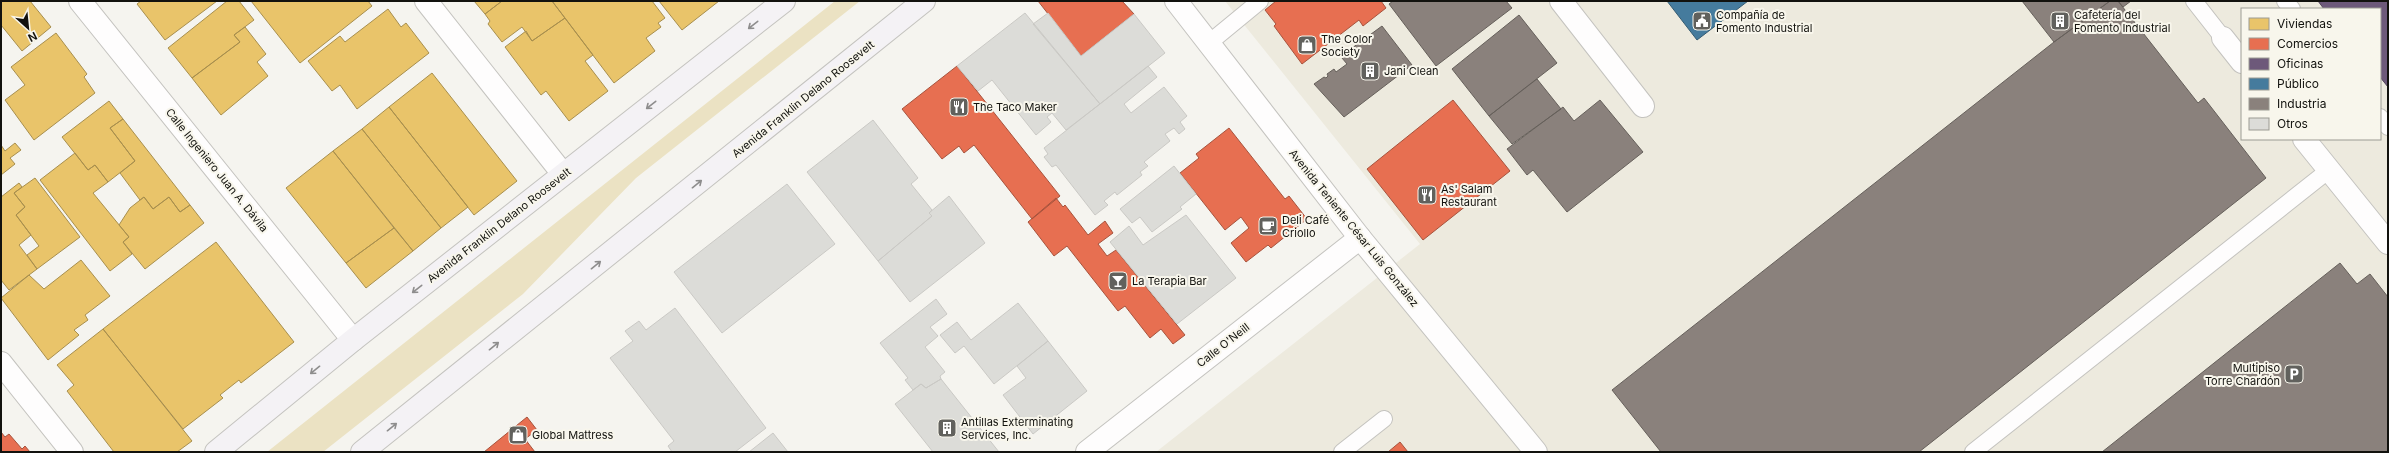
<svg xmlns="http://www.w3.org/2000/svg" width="2389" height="453" font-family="Inter,sans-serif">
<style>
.built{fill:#edeade;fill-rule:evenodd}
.green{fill:#ebe2c3}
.homes{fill:#e9c46a;stroke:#a88f4e}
.shops{fill:#e76f51;stroke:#a7533d}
.offices{fill:#6d597a;stroke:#52445a}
.public{fill:#457b9d;stroke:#365c72}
.industry{fill:#8a817c;stroke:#66605b}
.building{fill:#dcdcd8;stroke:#cac9c5}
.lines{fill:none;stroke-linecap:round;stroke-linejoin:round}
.service-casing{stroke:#c4c3bf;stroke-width:18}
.minor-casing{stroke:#c4c3bf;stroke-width:24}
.tertiary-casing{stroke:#c4c3bf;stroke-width:24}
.secondary-casing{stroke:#c4c3bf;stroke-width:24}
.service{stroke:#fefdfd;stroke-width:16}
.minor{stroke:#fefdfd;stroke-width:22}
.tertiary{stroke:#fefdfd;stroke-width:22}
.secondary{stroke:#f4f2f5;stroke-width:22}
.oneway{stroke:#8e8d8d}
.labels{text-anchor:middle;stroke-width:4;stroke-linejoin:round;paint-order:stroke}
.poi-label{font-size:11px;fill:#12120e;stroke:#f8f6ec;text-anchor:start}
.street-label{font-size:11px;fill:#12120e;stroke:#f8f6ec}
</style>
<rect width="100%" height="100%" fill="#f5f4ef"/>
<!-- built -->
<path class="built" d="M1225 1H2388V452H1156L1420 244ZM2242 9H2380V139H2242Z"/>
<!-- green -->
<path class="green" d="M835 1H860L636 178 523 294 323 452H267Z"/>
<!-- homes -->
<path class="homes" d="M1 1H30L51 27 22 51 1 25Z
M141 1H217L165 40 137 4Z
M227 1H239L254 20 234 35 240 42 192 78 168 48Z
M251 1H368L372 6 300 63Z
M474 1H502L485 14Z
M502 1H552L565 18 532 41 522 27 502 42 488 24 490 21 485 14Z
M552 1H652L665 18 658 23 661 27 646 38 655 51 614 83Z
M659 1H719L682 30Z
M388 9 401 27 406 23 429 53 357 109 340 85 332 91 308 61 340 36 345 42Z
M565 18 593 55 585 61 608 91 569 121 546 91 541 95 505 47 526 31 532 41Z
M245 27 266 54 257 62 268 76 221 115 192 78 240 42 234 35Z
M56 33 87 74 84 77 95 93 34 140 5 100 25 85 11 67Z
M432 73 517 181 474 215 389 107Z
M109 101 123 119 110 128 135 161 108 182 95 165 88 170 62 137Z
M389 107 468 207 441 228 362 129Z
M123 119 190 205 180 212 169 197 153 209 144 197 140 200 120 173 135 161 110 128Z
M362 129 441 228 413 251 333 151Z
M15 143 21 150 10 158 15 164 1 175V145L5 151Z
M333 151 394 228 346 263 286 188Z
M75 153 88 170 95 165 108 182 93 193 129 237 123 242 132 254 110 271 40 180Z
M35 178 80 237 37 269 27 255 39 246 16 215 25 207 14 193Z
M19 183 22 187 14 193 25 207 16 215 31 235 19 245 37 269 9 290 1 280V197Z
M144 197 153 209 169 197 180 212 190 205 204 223 145 269 123 242 129 237 119 225 130 208Z
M394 228 413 251 366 288 346 263Z
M216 242 294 342 241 383 239 380 220 395 223 398 183 429 103 329Z
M81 260 110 296 85 315 88 320 74 330 79 335 48 360 1 298 29 275 44 289Z
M103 329 192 441 177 452H114L67 391 74 385 57 365Z"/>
<!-- shops -->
<path class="shops" d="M1038 1H1122L1134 14 1081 56Z
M1276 1H1381L1386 8 1363 26 1359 20 1302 64 1274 26 1276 24 1265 10Z
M957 66 1060 196 1032 219 974 145 964 153 959 146 942 159 902 109Z
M1453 100 1510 171 1423 240 1367 169Z
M1229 128 1285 199 1289 196 1307 219 1271 248 1268 245 1246 262 1231 243 1249 228 1241 217 1225 230 1180 173 1199 158 1196 154Z
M1056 198 1063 207 1065 205 1088 235 1105 221 1113 233 1098 244 1107 256 1116 250 1185 335 1173 344 1161 329 1150 338 1125 306 1118 311 1067 246 1054 256 1028 222Z
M527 417 537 430 525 439 535 452H484Z
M1 432 5 437 9 434 22 449 25 446 30 452H1Z
M1400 442 1408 452H1388Z"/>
<!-- offices -->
<path class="offices" d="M2318 1H2388V87L2380 77V9H2324Z"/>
<!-- public -->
<path class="public" d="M1667 1H1748L1697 40Z"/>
<!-- industry -->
<path class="industry" d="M1393 1H1506L1512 8 1436 66 1389 4Z
M2022 1H2110L2054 42Z
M2110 1H2118L2198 103 2204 98 2266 178 1919 452H1661L1612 390 2054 42Z
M2118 1H2131L2123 7Z
M1519 15 1557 63 1489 116 1452 69Z
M1382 26 1412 65 1344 117 1314 84 1324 77 1326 78 1328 76 1327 74 1334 69 1336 72 1347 64 1342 58 1349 53 1348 51Z
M1537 79 1561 109 1512 144 1489 116Z
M1600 100 1643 152 1567 212 1533 170 1527 175 1507 149 1563 107 1574 121Z
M2340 263 2357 284 2370 274 2388 297V452H2102Z"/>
<!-- building -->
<path class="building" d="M1025 13 1100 104 1066 130 1052 113 1047 117 1051 122 1036 135 992 80 978 91 957 66Z
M1048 13 1081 56 1134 14 1165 53 1100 104 1033 24Z
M1148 66 1157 77 1124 104 1131 113 1164 87 1187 116 1180 122 1185 129 1179 134 1174 128 1165 134 1170 141 1144 162 1148 166 1140 172 1142 175 1117 195 1115 192 1104 201 1108 205 1095 215 1056 165 1052 167 1044 157 1048 154 1044 148Z
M873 120 918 178 911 184 932 210 929 213 932 216 878 261 807 172Z
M1174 166 1196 194 1180 207 1182 209 1152 232 1140 217 1132 223 1120 209Z
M787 184 835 244 722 333 674 272Z
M949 196 985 243 910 302 878 261 932 216 929 213Z
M1186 215 1236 278 1177 324 1110 242 1129 226 1143 245Z
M936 299 947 314 930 327 938 336 925 347 945 372 940 376 941 379 926 388 921 384 913 390 905 380 908 378 880 343Z
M1018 303 1048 341 994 384 964 346 955 353 940 335 957 322 971 340Z
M675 308 766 428 735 452H672L668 446 674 441 610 358 633 341 625 331 639 321 646 330Z
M1048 341 1087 391 1033 434 1003 395 1026 378 1017 366Z
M941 379 999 452H933L895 404 921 384 926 388Z
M773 433 788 452H749Z"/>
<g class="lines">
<defs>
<path id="service" d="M2194 1 2223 38
M2285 1 2292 9
M1209 43 1260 1
M2380 117 2388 127
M1342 452 1384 419
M1973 452 2329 170"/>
<path id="minor" d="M80 1 353 340
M426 1 563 174
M1561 1 1643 106
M2223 38 2242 62
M2304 139 2388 243
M1 363 72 452
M1087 452 1360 238"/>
<path id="tertiary" d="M1176 1 1360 238 1536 452"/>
<path id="secondary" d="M216 452 353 340 784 1
M362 452 924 1"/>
</defs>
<!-- service casing -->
<use href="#service" class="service-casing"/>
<!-- minor casing -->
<use href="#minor" class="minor-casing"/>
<!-- tertiary casing -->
<use href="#tertiary" class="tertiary-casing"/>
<!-- secondary casing -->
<use href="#secondary" class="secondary-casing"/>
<!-- service -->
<use href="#service" class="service"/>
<!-- minor -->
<use href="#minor" class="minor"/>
<!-- tertiary -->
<use href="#tertiary" class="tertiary"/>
<!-- secondary -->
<use href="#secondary" class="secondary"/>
</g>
<!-- one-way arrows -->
<defs><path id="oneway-shaft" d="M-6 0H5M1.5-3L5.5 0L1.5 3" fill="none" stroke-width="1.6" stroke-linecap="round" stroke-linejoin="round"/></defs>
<g class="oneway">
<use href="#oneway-shaft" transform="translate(753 25) rotate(142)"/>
<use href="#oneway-shaft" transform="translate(651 105) rotate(142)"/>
<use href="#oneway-shaft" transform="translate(697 184) rotate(-39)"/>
<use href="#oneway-shaft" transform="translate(596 265) rotate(-39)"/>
<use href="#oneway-shaft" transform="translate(417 289) rotate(142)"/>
<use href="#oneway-shaft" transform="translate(494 346) rotate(-39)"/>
<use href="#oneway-shaft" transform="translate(315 370) rotate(141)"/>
<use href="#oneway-shaft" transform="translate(392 427) rotate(-39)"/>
</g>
<!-- icons -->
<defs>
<symbol id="civic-square" viewBox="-11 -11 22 22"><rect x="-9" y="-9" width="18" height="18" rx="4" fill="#61615d" stroke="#f8f6ec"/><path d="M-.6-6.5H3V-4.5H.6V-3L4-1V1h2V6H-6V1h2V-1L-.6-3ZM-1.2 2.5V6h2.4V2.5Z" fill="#fff"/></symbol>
<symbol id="building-square" viewBox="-11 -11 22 22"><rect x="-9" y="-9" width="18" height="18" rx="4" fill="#61615d" stroke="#f8f6ec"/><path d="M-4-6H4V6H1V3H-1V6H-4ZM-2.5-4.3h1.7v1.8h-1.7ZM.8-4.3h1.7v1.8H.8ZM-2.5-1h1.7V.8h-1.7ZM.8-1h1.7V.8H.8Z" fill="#fff"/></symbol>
<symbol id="shop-square" viewBox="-11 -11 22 22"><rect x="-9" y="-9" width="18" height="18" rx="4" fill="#61615d" stroke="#f8f6ec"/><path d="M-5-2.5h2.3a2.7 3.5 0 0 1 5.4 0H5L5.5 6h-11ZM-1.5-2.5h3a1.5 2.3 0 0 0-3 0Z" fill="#fff"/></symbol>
<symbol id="restaurant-square" viewBox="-11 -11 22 22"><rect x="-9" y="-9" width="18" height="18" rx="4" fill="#61615d" stroke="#f8f6ec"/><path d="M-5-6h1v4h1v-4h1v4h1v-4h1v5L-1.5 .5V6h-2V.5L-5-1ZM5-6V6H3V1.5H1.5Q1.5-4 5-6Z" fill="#fff"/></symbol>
<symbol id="cafe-square" viewBox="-11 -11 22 22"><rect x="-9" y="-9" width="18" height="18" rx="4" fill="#61615d" stroke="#f8f6ec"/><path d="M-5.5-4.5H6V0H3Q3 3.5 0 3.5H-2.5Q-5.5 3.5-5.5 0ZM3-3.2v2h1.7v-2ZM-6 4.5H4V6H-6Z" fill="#fff"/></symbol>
<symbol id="bar-square" viewBox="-11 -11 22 22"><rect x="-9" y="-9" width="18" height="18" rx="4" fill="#61615d" stroke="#f8f6ec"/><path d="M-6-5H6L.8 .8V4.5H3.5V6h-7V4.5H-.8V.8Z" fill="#fff"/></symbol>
<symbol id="parking-square" viewBox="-11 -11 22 22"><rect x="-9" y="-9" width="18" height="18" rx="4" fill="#61615d" stroke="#f8f6ec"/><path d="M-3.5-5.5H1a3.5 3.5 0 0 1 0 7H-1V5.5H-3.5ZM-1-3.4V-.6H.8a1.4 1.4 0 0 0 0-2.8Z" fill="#fff"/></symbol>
</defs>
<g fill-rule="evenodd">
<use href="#civic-square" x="1691" y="10" width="22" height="22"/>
<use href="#building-square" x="2049" y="10" width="22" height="22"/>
<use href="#shop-square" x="1296" y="34" width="22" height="22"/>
<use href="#building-square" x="1359" y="60" width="22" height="22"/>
<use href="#restaurant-square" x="948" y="96" width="22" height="22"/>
<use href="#restaurant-square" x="1416" y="184" width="22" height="22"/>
<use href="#cafe-square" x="1257" y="215" width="22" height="22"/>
<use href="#bar-square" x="1107" y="270" width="22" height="22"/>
<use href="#parking-square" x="2283" y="363" width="22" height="22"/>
<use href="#building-square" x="936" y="417" width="22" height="22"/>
<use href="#shop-square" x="507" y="424" width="22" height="22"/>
</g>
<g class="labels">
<!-- poi labels -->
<g class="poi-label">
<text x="1716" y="19">Compañía de<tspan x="1716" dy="13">Fomento Industrial</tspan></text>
<text x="2074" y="19">Cafetería del<tspan x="2074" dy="13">Fomento Industrial</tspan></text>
<text x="1321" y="43">The Color<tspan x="1321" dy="13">Society</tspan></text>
<text x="1384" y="75">Jani Clean</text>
<text x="973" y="111">The Taco Maker</text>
<text x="1441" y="193">As' Salam<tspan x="1441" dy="13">Restaurant</tspan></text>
<text x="1282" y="224">Deli Café<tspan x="1282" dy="13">Criollo</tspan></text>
<text x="1132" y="285">La Terapia Bar</text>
<text x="2280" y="372" text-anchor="end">Multipiso<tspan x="2280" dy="13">Torre Chardón</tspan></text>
<text x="961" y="426">Antillas Exterminating<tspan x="961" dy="13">Services, Inc.</tspan></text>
<text x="532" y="439">Global Mattress</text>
</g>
<!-- street labels -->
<g class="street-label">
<text transform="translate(803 99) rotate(-39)" y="4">Avenida Franklin Delano Roosevelt</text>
<text transform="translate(217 170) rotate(51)" y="4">Calle Ingeniero Juan A. Dávila</text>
<text transform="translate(499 225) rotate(-38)" y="4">Avenida Franklin Delano Roosevelt</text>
<text transform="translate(1354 228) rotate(51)" y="4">Avenida Teniente César Luis González</text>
<text transform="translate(1223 345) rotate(-38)" y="4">Calle O'Neill</text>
</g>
</g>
<!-- border -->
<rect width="2389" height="453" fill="none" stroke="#12120e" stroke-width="4"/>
<!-- legend -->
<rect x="2241" y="8" width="140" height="132" fill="#f8f6ec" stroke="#9c9b93"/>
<rect x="2249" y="18" width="20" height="12" fill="#e9c46a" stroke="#9c9b93"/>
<text x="2277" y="28" font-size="12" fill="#12120e">Viviendas</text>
<rect x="2249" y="38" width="20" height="12" fill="#e76f51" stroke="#9c9b93"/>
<text x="2277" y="48" font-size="12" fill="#12120e">Comercios</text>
<rect x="2249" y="58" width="20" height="12" fill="#6d597a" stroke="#9c9b93"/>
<text x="2277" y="68" font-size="12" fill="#12120e">Oficinas</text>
<rect x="2249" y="78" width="20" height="12" fill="#457b9d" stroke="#9c9b93"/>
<text x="2277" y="88" font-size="12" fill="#12120e">Público</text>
<rect x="2249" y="98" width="20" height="12" fill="#8a817c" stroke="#9c9b93"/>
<text x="2277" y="108" font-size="12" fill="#12120e">Industria</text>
<rect x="2249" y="118" width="20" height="12" fill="#dcdcd8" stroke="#9c9b93"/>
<text x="2277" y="128" font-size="12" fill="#12120e">Otros</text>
<!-- north arrow -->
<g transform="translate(28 28) rotate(153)" stroke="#f8f6ec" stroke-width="3" paint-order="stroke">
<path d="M0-3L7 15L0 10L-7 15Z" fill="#12120e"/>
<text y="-6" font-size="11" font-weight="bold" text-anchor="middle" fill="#12120e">N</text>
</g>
</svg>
